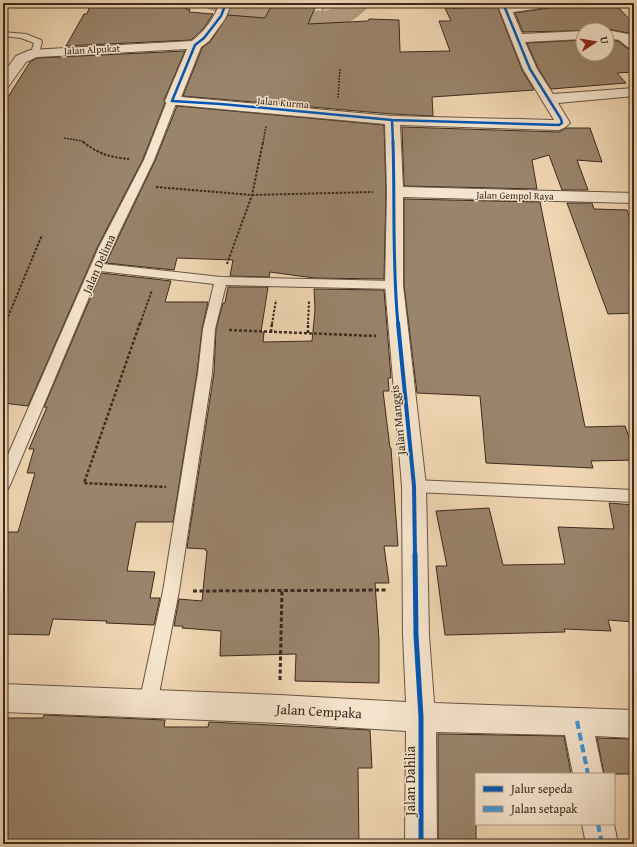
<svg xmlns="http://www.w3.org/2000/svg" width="637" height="847" font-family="'Gentium Book Plus',serif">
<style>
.green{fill:#d2ba9a;stroke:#86725c}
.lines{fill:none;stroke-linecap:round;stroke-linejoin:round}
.river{fill:#b39c81;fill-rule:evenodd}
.building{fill:#9a846c;stroke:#3b2a1e}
.service-casing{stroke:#685544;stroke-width:2}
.minor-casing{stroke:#685544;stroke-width:2}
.path-far3{stroke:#3b2a1e;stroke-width:1.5;stroke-dasharray:2 1;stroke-linecap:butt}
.path-far2{stroke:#3b2a1e;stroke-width:2;stroke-dasharray:2.5 1.5;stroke-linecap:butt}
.path-far1{stroke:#3b2a1e;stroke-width:2.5;stroke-dasharray:3 2;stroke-linecap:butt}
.path{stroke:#3b2a1e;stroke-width:3;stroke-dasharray:4 2.5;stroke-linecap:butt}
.service{fill:#f6e5ce;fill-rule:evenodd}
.minor{fill:#f6e5ce;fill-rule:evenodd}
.quiet{stroke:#3e96d5;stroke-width:4;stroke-dasharray:8 4;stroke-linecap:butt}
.cycleway-far3-casing{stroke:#f6e5ce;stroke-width:4}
.cycleway-far2-casing{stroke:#f6e5ce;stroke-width:5}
.cycleway-far1-casing{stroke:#f6e5ce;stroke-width:6}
.cycleway-casing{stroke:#f6e5ce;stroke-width:8}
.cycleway-far3{stroke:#0057b8;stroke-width:2.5}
.cycleway-far2{stroke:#0057b8;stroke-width:3}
.cycleway-far1{stroke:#0057b8;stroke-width:4}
.cycleway{stroke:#0057b8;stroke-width:5}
.labels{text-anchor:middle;stroke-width:3;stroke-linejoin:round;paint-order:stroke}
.far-street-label{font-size:10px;fill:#3b2a1e;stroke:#f6e5ce}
.street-label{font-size:12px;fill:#3b2a1e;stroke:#f6e5ce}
.near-street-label{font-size:14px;fill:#3b2a1e;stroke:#f6e5ce}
</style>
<rect width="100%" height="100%" fill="#f1d7b4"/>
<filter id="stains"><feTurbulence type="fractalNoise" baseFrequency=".005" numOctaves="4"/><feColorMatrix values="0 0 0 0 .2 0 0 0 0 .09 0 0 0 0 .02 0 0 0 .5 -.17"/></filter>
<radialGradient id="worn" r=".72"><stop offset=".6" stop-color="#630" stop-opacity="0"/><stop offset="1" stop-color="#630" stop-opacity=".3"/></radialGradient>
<!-- green -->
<path class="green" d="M325 3H352C343 14 334 17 320 16Z"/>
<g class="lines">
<!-- river -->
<path class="river" d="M204 3H247L262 8 327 11 341 3H371C361 17 348 24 331 29L260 25 208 9Z"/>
</g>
<!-- building -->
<path class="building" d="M91 3H188L186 9H190L189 12 213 14 204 28 191 40 66 46 84 14H87Z
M273 3H317L308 24 368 21 369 19 399 20 400 52 450 51 439 21H451L445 8H465L463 3H496L522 70 534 90 432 97 433 116 392 114 183 96 202 48 210 42 228 15 265 18Z
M567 3H614L634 24V37L628 33 607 29 606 30 523 32 515 13 562 6Z
M583 40V54H607V40L618 41 628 49 634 50V72L617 73 626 83 551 89 538 68 527 43Z
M185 51 164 100 165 103 143 159 98 246 28 406 3 403V105L30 62 37 58Z
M177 106 384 125 386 192 384 279 314 278 270 272 269 277 230 276 233 260 177 258 174 270 106 263 155 161Z
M402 127 559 132 566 128H590L602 162 577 160 588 190H562L549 155 532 160 537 189 404 186Z
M404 199 540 202 585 427 625 426 634 451V460L591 461 593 468 486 463 480 396 417 393 404 285Z
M567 203H592L594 209 627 210 634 228V313L608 314Z
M101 273 171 281 165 302H208L202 329 197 373 173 522H136L127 571 155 572 150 598H160L154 625 106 623 107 621 53 619 49 635 3 634V532H18L35 473H27L34 449H29L47 407H44Z
M228 287H268L261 332H264L263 342 312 341 315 310 314 289 384 290 391 378H388L389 391H383L390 448H391L398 546H384L389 583H375L379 640V683L295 681 296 654 220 656 221 631 182 628 183 626H174L179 599 202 601 207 551 205 550 206 549 187 548 214 373 216 329 223 303H225Z
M609 503 634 505V622L608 620 611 631 564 629 565 632 445 635 436 566H447L436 511 489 508 503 565 565 564 558 527 614 529Z
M44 715 165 720 164 727H208L209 722 370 730 372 768H358L359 844H3V718H43Z
M438 734 564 736 571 774H476V844H438Z
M597 738 634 739V774H604Z"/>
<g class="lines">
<defs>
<path id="service" d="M546 3H566L562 5 507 13 503 11 507 9Z
M3 32 26 34 41 40 42 42 39 53 35 56 31 53 34 43 21 38 3 36Z
M172 98 177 101 154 160 104 264 221 277 394 281 398 282 400 285 398 288 394 289 226 285 215 329 212 373 179 591 157 704 154 710 148 713 142 710 139 704 163 591 198 373 203 329 214 284 100 271 10 485 8 489 3 491V466L99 247 144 160 167 101Z
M414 480 634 490V502L414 492 409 490 407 486 409 482Z"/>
<path id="minor" d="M220 3H232L225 19 209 41 201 47 181 97 392 116 554 120 523 69 497 3H509L522 34 583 31V39L525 42 537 69 553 94 634 88V96L558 103 570 123 564 128 559 130 400 125 403 187 634 193V203L403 197V285L426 486 429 635 434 703 634 710V738L595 736 603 774H573L565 735 436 732 437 844H405L406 731 279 723 3 712V684L279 695 406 702 403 635 402 486 385 285 387 192 385 124 167 104 165 101 187 49 37 57 26 62 8 87 3 88V74L16 56 30 50 192 41C205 31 214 18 220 3Z
M607 30 628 34 634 39V49L629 48 619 40 607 38Z
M582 824H614L618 844H586Z"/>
</defs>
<!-- service casing -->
<use href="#service" class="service-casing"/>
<!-- minor casing -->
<use href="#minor" class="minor-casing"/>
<!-- path-far3 -->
<path class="path-far3" d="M338 98 340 69
M64 138 82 141 85 143
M263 143 266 126"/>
<!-- path-far2 -->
<path class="path-far2" d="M83 142C99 154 109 157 129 159
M156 187 252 195 373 192
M227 264 252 195 263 142
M5 324 42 235
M140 324 152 290
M272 324 276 300
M308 324 309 301"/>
<!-- path-far1 -->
<path class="path-far1" d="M140 323 84 483 166 487
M3 330 6 323
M229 330 376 336
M271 332 272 323
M308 333V323"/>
<!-- path -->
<path class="path" d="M193 591 388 590
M280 680 282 590"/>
<!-- service -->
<use href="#service" class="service"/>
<!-- minor -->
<use href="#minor" class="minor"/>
<!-- quiet -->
<path class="quiet" d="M577 721 588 774
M598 824 602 844"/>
<defs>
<path id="cycleway-far3" d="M226 3 221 16 204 38 195 45 172 101 221 104 392 120 559 125 562 123 561 119 530 69 503 3
M392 120 393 143"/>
<path id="cycleway-far2" d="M393 142C395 203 392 264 398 324"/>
<path id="cycleway-far1" d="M398 323 414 486 415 555"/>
<path id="cycleway" d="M415 554 416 635 421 717V844"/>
</defs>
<!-- cycleway-far3 casing -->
<use href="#cycleway-far3" class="cycleway-far3-casing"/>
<!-- cycleway-far2 casing -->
<use href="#cycleway-far2" class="cycleway-far2-casing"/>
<!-- cycleway-far1 casing -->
<use href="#cycleway-far1" class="cycleway-far1-casing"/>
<!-- cycleway casing -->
<use href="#cycleway" class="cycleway-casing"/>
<!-- cycleway-far3 -->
<use href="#cycleway-far3" class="cycleway-far3"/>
<!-- cycleway-far2 -->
<use href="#cycleway-far2" class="cycleway-far2"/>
<!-- cycleway-far1 -->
<use href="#cycleway-far1" class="cycleway-far1"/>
<!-- cycleway -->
<use href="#cycleway" class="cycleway"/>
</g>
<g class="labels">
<!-- far-street labels -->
<g class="far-street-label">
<text transform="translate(92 49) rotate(-3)" y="4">Jalan Alpukat</text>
<text transform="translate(283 102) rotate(5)" y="4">Jalan Kurma</text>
<text transform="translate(515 195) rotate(1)" y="4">Jalan Gempol Raya</text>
</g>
<!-- street labels -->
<g class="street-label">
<text transform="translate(99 264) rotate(-66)" y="4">Jalan Delima</text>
<text transform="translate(398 420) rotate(-96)" y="4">Jalan Manggis</text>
</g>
<!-- near-street labels -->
<g class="near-street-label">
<text transform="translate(319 711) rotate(3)" y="5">Jalan Cempaka</text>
<text transform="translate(410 781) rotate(-90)" y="5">Jalan Dahlia</text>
</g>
</g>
<!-- margin -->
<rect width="637" height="847" fill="none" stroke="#f1d7b4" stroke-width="16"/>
<rect x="4" y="4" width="629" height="839" fill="none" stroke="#3b2a1e" stroke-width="2"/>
<rect x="8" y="8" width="621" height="831" fill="none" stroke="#3b2a1e"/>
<!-- legend -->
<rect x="475" y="773" width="140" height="52" fill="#f6e5ce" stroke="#ab9a88"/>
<rect x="483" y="786" width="20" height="6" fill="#0057b8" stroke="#ab9a88"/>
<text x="511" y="793" font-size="12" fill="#3b2a1e">Jalur sepeda</text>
<rect x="483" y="806" width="20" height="6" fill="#3e96d5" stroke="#ab9a88"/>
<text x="511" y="813" font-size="12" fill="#3b2a1e">Jalan setapak</text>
<!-- north arrow -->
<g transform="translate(595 42) rotate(78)"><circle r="19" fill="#f6e5ce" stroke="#ab9a88"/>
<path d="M0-3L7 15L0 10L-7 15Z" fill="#8f2418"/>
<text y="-6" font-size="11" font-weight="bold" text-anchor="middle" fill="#3b2a1e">U</text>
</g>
<rect width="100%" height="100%" filter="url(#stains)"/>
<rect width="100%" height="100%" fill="url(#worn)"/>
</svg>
